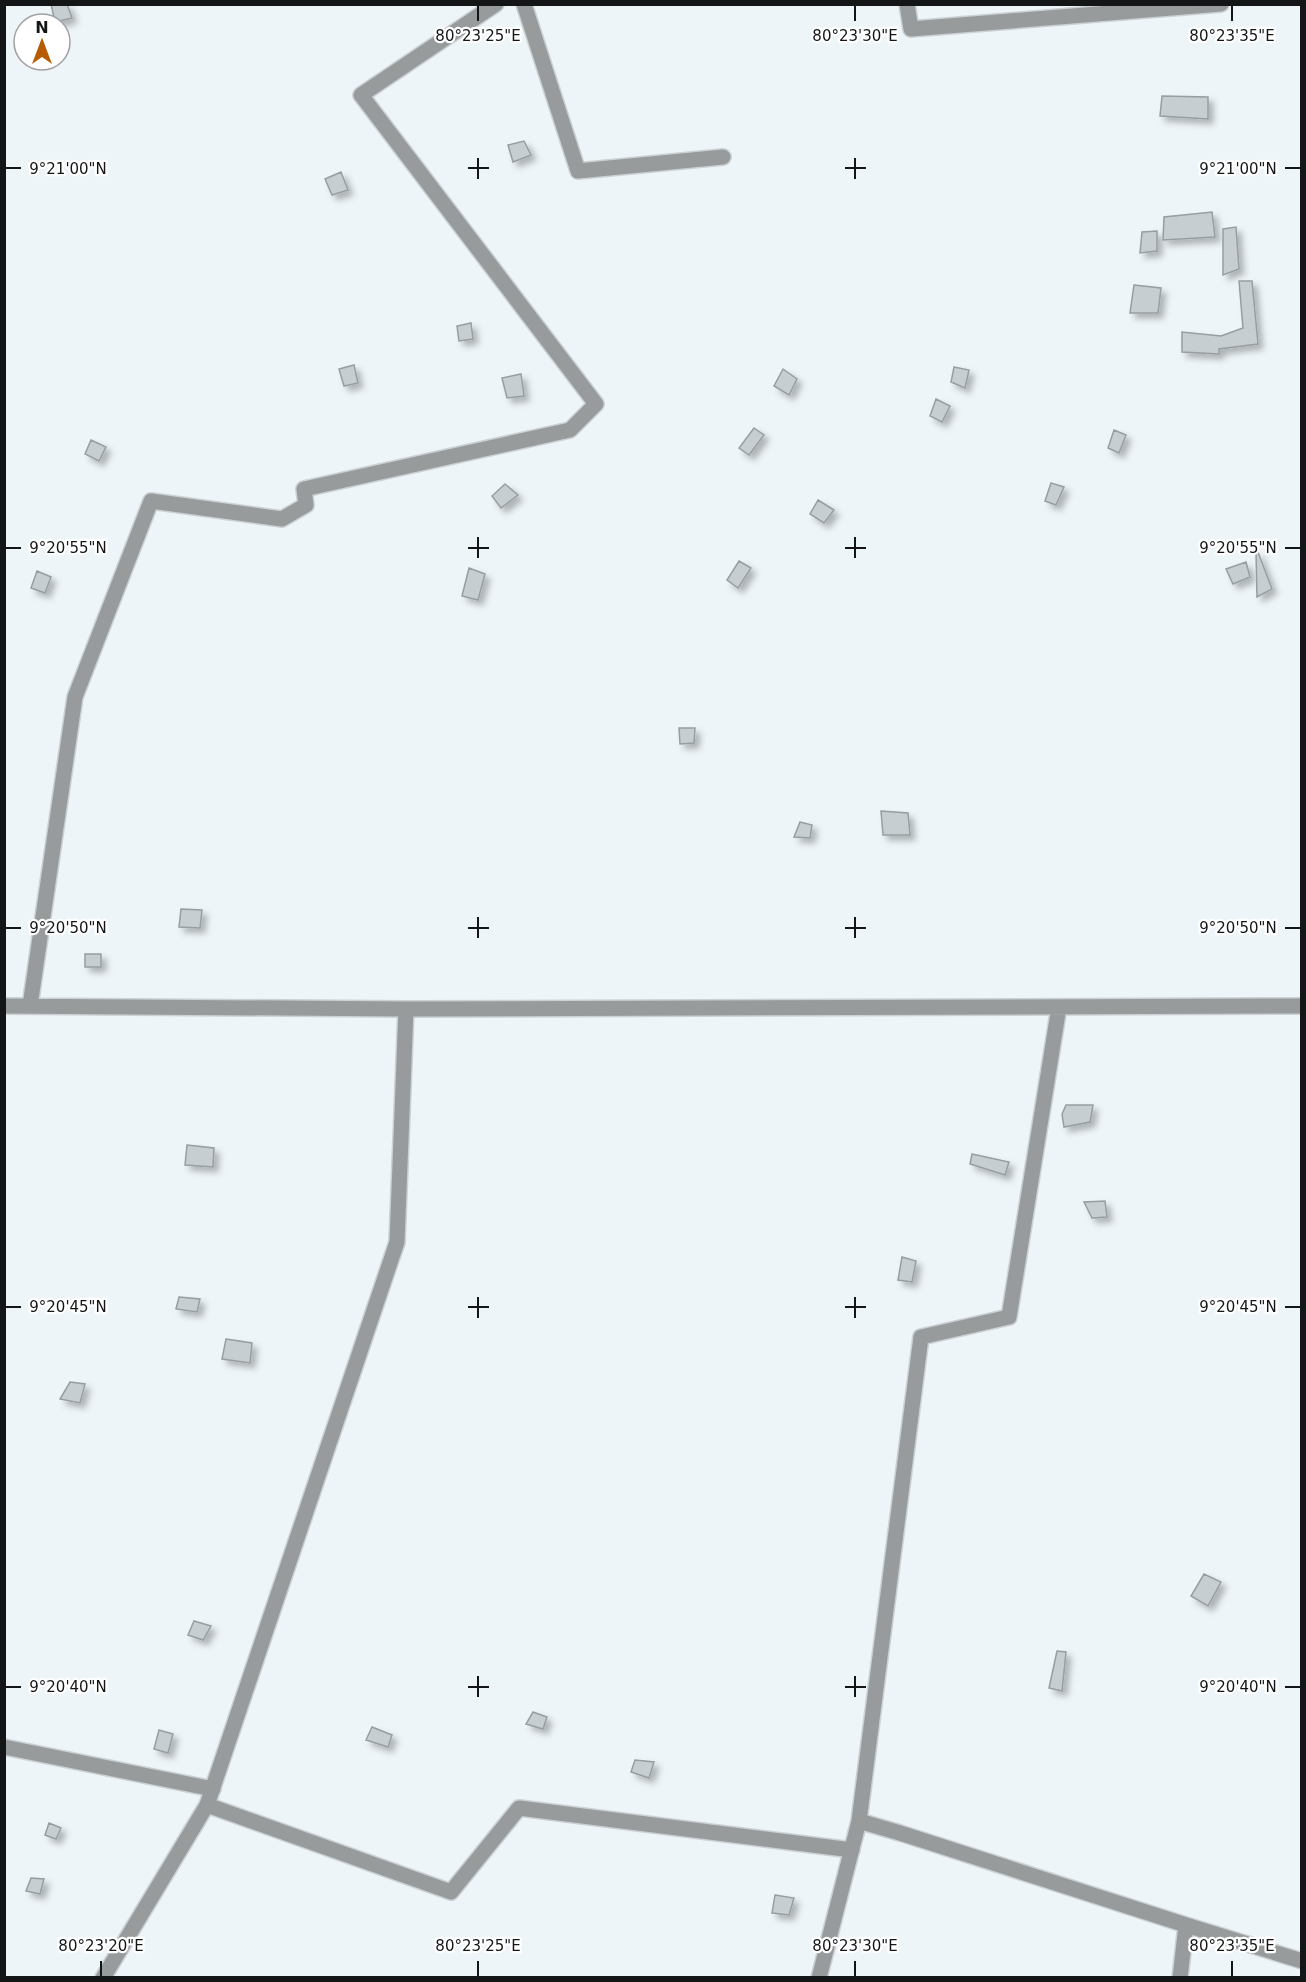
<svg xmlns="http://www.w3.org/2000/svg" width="1306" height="1982" font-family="'DejaVu Sans',sans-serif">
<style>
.building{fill:#c6ced1;stroke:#979ea1;stroke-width:1.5;filter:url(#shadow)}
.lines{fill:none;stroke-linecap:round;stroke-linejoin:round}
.minor-casing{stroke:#cbd1d4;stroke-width:18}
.minor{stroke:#989b9c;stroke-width:15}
.ticks{fill:none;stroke:#131516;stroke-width:2}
.ticks-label{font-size:15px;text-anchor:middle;fill:#131516;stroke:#fff;stroke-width:4.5;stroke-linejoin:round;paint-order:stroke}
</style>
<defs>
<filter id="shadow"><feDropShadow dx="5" dy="5" stdDeviation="3" flood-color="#0004"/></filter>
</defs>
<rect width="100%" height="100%" fill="#eef5f8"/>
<!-- building -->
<path class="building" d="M51 4H67L72 18 55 22Z
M1162 96 1208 97V119L1160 116Z
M524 141 531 155 513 162 508 145Z
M341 172 348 190 332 195 325 179Z
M1212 212 1215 237 1163 240 1164 217Z
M1236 227 1239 269 1223 275V229Z
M1157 231V251L1140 253 1142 232Z
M1239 281H1252L1258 344 1219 349V354L1182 352V332L1221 336 1243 328Z
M1134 285 1161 288 1158 313H1130Z
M471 323 473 339 459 341 457 326Z
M354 365 358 383 344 386 339 369Z
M954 367 969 370 965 388 951 382Z
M783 369 797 379 789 395 774 386Z
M521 374 524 396 507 398 502 378Z
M936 399 950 406 942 422 930 416Z
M754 428 764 435 749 455 739 448Z
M1114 430 1126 435 1119 453 1108 448Z
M91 440 106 447 99 461 85 454Z
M1051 483 1064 487 1056 505 1045 501Z
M505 484 518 495 501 508 492 496Z
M818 500 834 510 824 523 810 514Z
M1256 552H1258L1272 589 1257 597Z
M739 561 751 568 738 588 727 580Z
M1246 562 1250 577 1233 584 1226 569Z
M469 568 485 574 478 600 462 596Z
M37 571 51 577 45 593 31 588Z
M679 728H695L694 743 680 744Z
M881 811 908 813 910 835H883Z
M800 822 812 825 810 838 794 837Z
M181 909 202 910 200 928 179 927Z
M85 954H101V967H85Z
M1066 1105H1093L1090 1122 1064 1127 1062 1114Z
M187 1145 214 1148 213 1167 185 1165Z
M972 1154 1009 1162 1005 1175 970 1164Z
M1105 1201 1107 1217 1092 1218 1084 1202Z
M902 1257 916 1261 912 1282 898 1280Z
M179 1297 200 1299 197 1312 176 1309Z
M226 1339 252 1343 250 1363 222 1359Z
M70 1382 85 1384 80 1403 60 1399Z
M1204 1574 1221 1582 1208 1606 1191 1596Z
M194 1621 211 1626 203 1640 188 1635Z
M1057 1651 1066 1652 1062 1691 1049 1688Z
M533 1712 547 1717 543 1729 526 1724Z
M372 1727 392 1735 388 1747 366 1740Z
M159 1730 173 1734 168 1753 154 1749Z
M635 1760 654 1762 649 1778 631 1772Z
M49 1823 61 1828 56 1839 45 1835Z
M31 1878 44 1879 40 1894 26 1891Z
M775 1895 794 1898 789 1915 772 1913Z"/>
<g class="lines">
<defs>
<path id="minor" d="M524 4 578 171 723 157
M907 4 911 29 1221 4
M4 1006 406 1009 1302 1006
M30 1006 75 697 151 501 282 519 306 505 304 489 570 430 596 404 361 95 496 4
M4 1747 213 1789
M207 1805 451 1892 519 1808 852 1850
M859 1821 921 1337 1009 1317 1059 1007
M103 1978 207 1805 397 1242 406 1009
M819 1978 859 1821 900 1833 1186 1925
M1180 1978 1186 1925 1302 1961"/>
</defs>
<!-- minor casing -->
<use href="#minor" class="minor-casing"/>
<!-- minor -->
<use href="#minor" class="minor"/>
</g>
<!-- ticks -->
<path class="ticks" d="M478 6V21M855 6V21M1232 6V21M478 158V179M855 158V179M6 168H21M468 168H489M845 168H866M1285 168H1300M478 537V558M855 537V558M6 548H21M468 548H489M845 548H866M1285 548H1300M478 917V938M855 917V938M6 928H21M468 928H489M845 928H866M1285 928H1300M478 1297V1318M855 1297V1318M6 1307H21M468 1307H489M845 1307H866M1285 1307H1300M478 1676V1697M855 1676V1697M6 1687H21M468 1687H489M845 1687H866M1285 1687H1300M101 1961V1976M478 1961V1976M855 1961V1976M1232 1961V1976"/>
<g class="ticks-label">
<text x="478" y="41">80°23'25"E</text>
<text x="855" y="41">80°23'30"E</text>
<text x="1232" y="41">80°23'35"E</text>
<text x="68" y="174">9°21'00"N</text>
<text x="1238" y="174">9°21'00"N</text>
<text x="68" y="553">9°20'55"N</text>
<text x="1238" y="553">9°20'55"N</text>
<text x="68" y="933">9°20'50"N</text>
<text x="1238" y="933">9°20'50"N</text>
<text x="68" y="1312">9°20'45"N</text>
<text x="1238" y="1312">9°20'45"N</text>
<text x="68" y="1692">9°20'40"N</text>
<text x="1238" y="1692">9°20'40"N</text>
<text x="101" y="1951">80°23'20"E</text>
<text x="478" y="1951">80°23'25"E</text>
<text x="855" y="1951">80°23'30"E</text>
<text x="1232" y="1951">80°23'35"E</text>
</g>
<!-- border -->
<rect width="1306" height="1982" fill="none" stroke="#131516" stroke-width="12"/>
<!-- north arrow -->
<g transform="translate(42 42)"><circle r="28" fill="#ffffff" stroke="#a1a1a2" stroke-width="1.5"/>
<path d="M0-4.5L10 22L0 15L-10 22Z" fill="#b75b02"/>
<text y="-9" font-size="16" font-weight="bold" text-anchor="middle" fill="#131516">N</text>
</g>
</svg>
